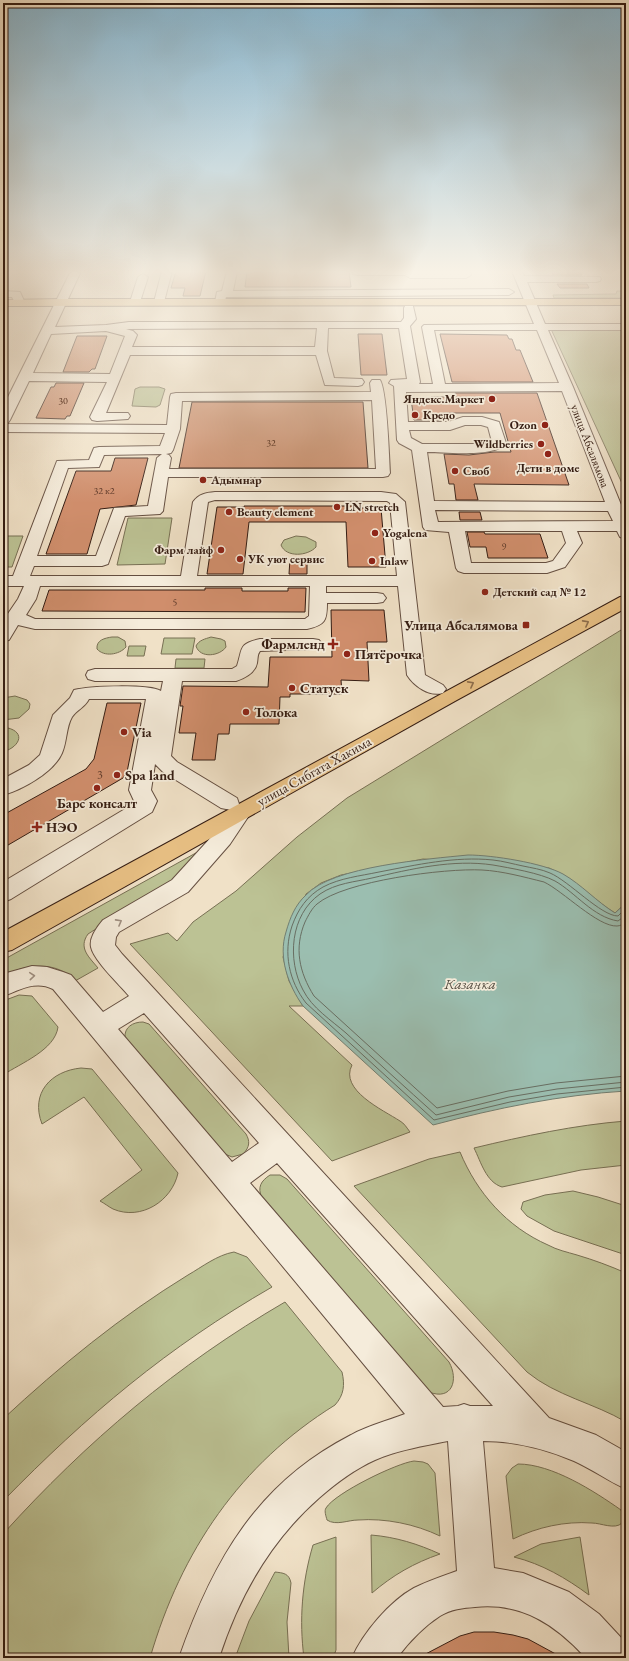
<svg xmlns="http://www.w3.org/2000/svg" width="629" height="1661" font-family="'EB Garamond',serif">
<style>
.green{fill:#bcc294;stroke:#787054}
.water{fill:#9bbeb0;stroke:#727e71}
.lines{fill:none;stroke-linecap:round;stroke-linejoin:round}
.shore{stroke:#686e62;stroke-width:1}
.building{fill:#d08e6c;stroke:#351d13}
.minor-casing{stroke:#644e40;stroke-width:2}
.major-casing{stroke:#351d13;stroke-width:2}
.minor{fill:#f5ecdb;fill-rule:evenodd}
.major{fill:#e8c084;fill-rule:evenodd}
.oneway{stroke:#8e6e4c}
.oneway2{stroke:#9f8f81}
.poi-dot{fill:#8f2418;stroke:#f5ecdb;stroke-width:1.5}
.labels{text-anchor:middle;stroke-width:3.5;stroke-linejoin:round;paint-order:stroke}
.far-number-label{font-size:10px;fill:#5c3929}
.far-poi-label{font-size:12px;font-weight:bold;fill:#351d13;stroke:#f5ecdb;text-anchor:start}
.far-street-label{font-size:12px;fill:#351d13;stroke:#f5ecdb}
.number-label{font-size:12px;fill:#5c3929}
.poi-label{font-size:14px;font-weight:bold;fill:#351d13;stroke:#f5ecdb;text-anchor:start}
.street-label{font-size:14px;fill:#351d13;stroke:#f5ecdb}
.water-label{font-size:15px;font-style:italic;fill:#544d42;stroke:#f5ecdb}
</style>
<rect width="100%" height="100%" fill="#f0e1c7"/>
<filter id="stains"><feTurbulence type="fractalNoise" baseFrequency=".005" numOctaves="4"/><feColorMatrix values="0 0 0 0 .2 0 0 0 0 .09 0 0 0 0 .02 0 0 0 .5 -.17"/></filter>
<radialGradient id="worn" r=".72"><stop offset=".6" stop-color="#630" stop-opacity="0"/><stop offset="1" stop-color="#630" stop-opacity=".3"/></radialGradient>
<!-- green -->
<path class="green" d="M617 291H624L626 298H554L553 295 614 294H616Z
M551 329H624L626 333V492Z
M140 387H159L165 389 160 405 156 407 132 406 135 389Z
M128 518H172L165 564 117 565Z
M3 536H23L12 567H3Z
M296 536 306 537 316 542V547C308 556 286 558 281 545L284 540Z
M626 627V903L615 913C592 899 574 879 549 868L423 859 341 875 321 883 306 894 283 957 289 981 303 1006H289L352 1065C339 1090 383 1110 400 1121 404 1123 407 1128 410 1132L332 1161 130 944 168 933 177 941 193 922 236 891 297 837 347 798Z
M112 637H118L125 641 126 647C119 655 104 657 97 649 96 640 105 638 112 637Z
M211 637 221 639 225 641 226 647C220 656 200 659 196 646 199 640 205 639 211 637Z
M164 638H195L192 654H161Z
M129 646H146L144 656H127Z
M176 659H205L204 668H175Z
M15 696 27 700 30 704 29 709 19 718 3 720V698Z
M3 727C26 730 22 746 3 752Z
M203 849 184 873 88 934C78 948 89 957 98 968L75 981C57 960 25 964 3 976V960Z
M19 995 32 996 58 1027C55 1050 21 1063 3 1075V1001Z
M143 1022 149 1024 246 1134C250 1141 250 1147 243 1154L232 1157 225 1154 125 1038C124 1027 133 1022 143 1022Z
M81 1068 92 1069 178 1173C172 1201 141 1221 113 1209 109 1207 104 1203 100 1201L142 1170 84 1097 42 1124C30 1093 51 1071 81 1068Z
M626 1121V1165L581 1170 502 1187C486 1182 481 1162 474 1148 524 1136 575 1125 626 1121Z
M460 1152C477 1193 507 1227 548 1245 557 1250 567 1252 577 1255 594 1260 610 1266 626 1273V1422C594 1403 556 1396 527 1372L354 1186 429 1159Z
M270 1175H280L287 1179 449 1362C459 1380 452 1401 429 1392L262 1198C257 1187 261 1181 270 1175Z
M573 1191 598 1197 626 1206V1255L554 1231 527 1216 521 1209 523 1202 545 1195Z
M234 1252 247 1257 272 1287C168 1347 87 1415 3 1501V1419C60 1366 121 1316 188 1275 202 1267 217 1255 234 1252Z
M285 1302 342 1372C345 1385 344 1395 335 1405 240 1464 181 1551 150 1658H3V1534C87 1441 177 1365 285 1302Z
M414 1461 423 1462 428 1464 435 1473 440 1536C415 1524 385 1518 358 1520 348 1520 336 1526 327 1520 326 1516 324 1511 326 1508 335 1493 397 1463 414 1461Z
M518 1464C552 1464 594 1491 621 1510L623 1516 622 1523C615 1530 601 1523 592 1523 565 1521 538 1527 513 1539L506 1476 512 1468Z
M371 1535C396 1537 418 1544 440 1554 414 1563 393 1575 372 1593Z
M336 1537V1650L333 1658H304C299 1620 302 1582 313 1545Z
M580 1537 589 1595C566 1578 542 1564 514 1557L541 1544Z
M275 1572C283 1573 289 1573 291 1583L287 1622 289 1658H235L249 1621Z"/>
<!-- water -->
<path class="water" d="M468 855C492 855 543 863 563 874 582 885 596 901 615 913L626 903V1091C560 1095 497 1108 433 1125L303 1006C288 985 278 957 286 932 290 918 295 905 306 895 332 866 429 859 468 855Z"/>
<g class="lines">
<!-- shore -->
<path class="shore" d="M626 908 618 916C601 916 569 881 550 873 541 869 532 868 523 866 513 864 503 861 493 860 455 856 416 865 379 872 360 876 340 878 323 887 307 896 298 909 292 926 283 953 289 981 306 1003L434 1120 510 1102 557 1094 626 1087
M626 915 618 921C593 917 576 893 555 881 540 873 510 868 493 865 453 859 411 869 372 878 355 882 336 883 320 894 290 915 287 960 303 990 312 1008 331 1020 346 1033 376 1061 406 1088 436 1115L509 1097 557 1089 626 1082
M626 923C623 924 620 926 617 926 598 927 563 891 544 882 524 877 502 871 482 870 445 868 344 881 317 904 312 908 308 916 305 922 294 948 299 972 314 996L437 1108 508 1091 556 1083 626 1076"/>
</g>
<!-- building -->
<path class="building" d="M176 271H206L200 296H183L185 288H171Z
M247 271H349L351 287H245Z
M552 272H580L582 275H553Z
M557 284H587L589 288H560Z
M358 334H382L387 375H361Z
M440 334 507 335 509 339H512L516 350H520L533 382H452Z
M77 336H107L95 369H92L89 372H63Z
M56 383H84L70 416H67L65 419 36 418 51 387H54Z
M455 393H537L569 485 474 484 478 500H456L454 484H449L444 454 469 455 494 452H511L500 413H443L445 420H414L411 399 431 400V397H456Z
M192 402H363L368 468H179Z
M115 458H148L136 505 100 509 87 554H46L76 471H111Z
M244 506H356V508H381L386 567H348L346 522H249L243 574H207L217 507H244Z
M459 512H480L482 520H460Z
M467 532H484L485 534H540L548 558H488L486 547H470Z
M290 559 307 560V574H289Z
M205 588H242V591H288V588H306L305 612 42 611 49 590H205Z
M331 610H384L387 642H367L369 681 341 680 342 694H290V697H280L279 724H230L229 734H218L215 760H192L196 733H179L183 706H180L183 686 268 687 270 657H332Z
M107 703H141L127 772 123 778 3 848V815L86 769 94 759Z
M474 1632H494L513 1635 528 1639 563 1658H418L460 1636Z"/>
<g class="lines">
<defs>
<path id="minor" d="M71 271H81L55 327 106 325 129 322H401L404 318V308L405 306H413L416 319 410 326 420 382 419 384H433L422 327 424 325 534 324 512 271H522L524 276 600 277 601 279 600 281 596 282H527L545 324H626V330H548L573 387 626 517V539L620 537 617 531H577L582 543 565 567 547 573H464L458 571 456 568 449 532 425 530 423 527 412 450 399 443 397 440 394 386 389 383 391 380 407 379 399 328H328L327 351 334 378 362 379 364 382 362 385 358 386 325 385 316 355H130L106 413H128L130 416 128 419 97 421 92 420 90 417 107 382 29 381 10 420 8 423 3 424 167 425 170 397 171 394 176 393 371 392 370 383 372 380H380C387 390 389 457 390 473L388 476 383 477H168L163 511 160 514 125 516 108 564 102 566H34L30 576H181L193 502C199 494 205 493 215 492H381L396 494 405 502 425 675 443 685 446 689 443 693C429 697 414 686 407 675L398 586H326V593H377L383 594 386 598 383 602 377 603H327C327 621 325 625 307 629H35L18 625 9 640 3 641V621L18 599 24 586H3V576H13L57 461 89 460 94 448 99 447 160 446 165 433 3 432V407ZM317 328 315 347H132L137 335 133 331 126 329ZM434 330H537L559 383 445 384ZM106 331 125 336 110 374 33 373 51 334ZM562 391 605 502 434 501 427 452C444 452 496 458 506 443L499 422 482 417H463L448 422H408L406 392ZM372 400 376 469H169L171 458 169 455 166 454 171 453 173 450 180 429 182 401ZM465 425H481L488 427 492 442 486 444H422L411 438 409 430H450ZM162 454 157 458 148 506 114 508 96 556H37L68 468 99 467 104 455ZM215 500 387 501 390 503 397 576H197L208 502ZM435 510 608 511 613 521 438 522ZM465 531H562L566 543 553 561 546 563H471ZM40 586H310L309 616 305 619H35L26 615 36 599Z
M162 271H172L164 302 159 305 154 302Z
M227 271H237L233 291 509 289 514 292 509 295 226 297 224 304H216L215 302 217 292 222 291Z
M353 271H470L471 275 466 278H410L405 275H357L353 274Z
M143 274 148 277 140 302 139 304H131L130 302 138 277Z
M3 291 20 292 25 303 20 306 16 305 12 297H3Z
M260 639H313L319 640 322 644 319 648 313 649 260 651C257 655 258 658 257 663 255 673 245 678 236 681H182L171 756 177 762 237 798 239 804 249 806 252 811 230 844 188 892 119 932 116 937 115 945 122 954 549 1418 596 1435 626 1452V1489C608 1481 592 1469 574 1461 546 1449 513 1441 483 1441L494 1568 523 1573 569 1592 599 1614 626 1643V1658H586C556 1625 522 1602 475 1607 463 1608 451 1609 440 1616 423 1627 409 1642 397 1658H352C363 1633 390 1601 414 1588 428 1581 443 1576 457 1571L448 1441C423 1446 398 1450 375 1460 355 1469 336 1483 319 1498 270 1541 239 1596 219 1658H179C213 1561 256 1484 351 1435 367 1426 387 1421 405 1414L53 989C35 980 20 990 3 996V974L32 966 47 967 63 972 71 975 103 1012 129 996C120 985 94 961 91 947 89 938 97 927 103 920L172 880 214 834 231 810 221 808 163 772 155 764 151 790 157 801 152 812 11 899 3 902V882L135 803 129 790 146 699H89C85 707 77 710 72 717 66 727 67 742 62 753 54 772 22 790 3 795V779L29 765 40 755 53 715 70 698 74 690C89 686 149 684 161 691L163 681H95L88 679 86 675 88 671 95 669H232L237 666C243 648 238 644 260 639ZM144 1013 259 1143 232 1162 118 1029ZM277 1163 493 1406H470L464 1404 458 1406 443 1407 250 1183Z"/>
<path id="major" d="M60 299H626V305L3 306V300Z
M626 596V608L455 701 12 950 3 952V932L620 597Z"/>
</defs>
<!-- minor casing -->
<use href="#minor" class="minor-casing"/>
<!-- major casing -->
<use href="#major" class="major-casing"/>
<!-- minor -->
<use href="#minor" class="minor"/>
<!-- major -->
<use href="#major" class="major"/>
</g>
<!-- one-way arrows -->
<defs><path id="oneway-chevron" d="M-2-3.5L2.5 0L-2 3.5" fill="none" stroke-width="1.6" stroke-linecap="round" stroke-linejoin="round"/></defs>
<g class="oneway">
<use href="#oneway-chevron" transform="translate(586 623) rotate(-28)"/>
<use href="#oneway-chevron" transform="translate(471 684) rotate(-28)"/>
</g>
<g class="oneway2">
<use href="#oneway-chevron" transform="translate(119 922) rotate(-29)"/>
<use href="#oneway-chevron" transform="translate(32 976) rotate(-5)"/>
</g>
<!-- sky -->
<linearGradient id="sky" x2="0" y2="1"><stop stop-color="#89b8d2"/><stop offset="0.54" stop-color="#f8f2e6"/><stop offset="1" stop-color="#f8f2e6" stop-opacity="0"/></linearGradient>
<rect width="629" height="503" fill="url(#sky)"/>
<!-- markers -->
<g class="poi-dot">
<circle cx="492" cy="399" r="4"/>
<circle cx="415" cy="415" r="4"/>
<circle cx="545" cy="425" r="4"/>
<circle cx="541" cy="444" r="4"/>
<circle cx="548" cy="454" r="4"/>
<circle cx="455" cy="471" r="4"/>
<circle cx="203" cy="480" r="4"/>
<circle cx="337" cy="507" r="4"/>
<circle cx="229" cy="512" r="4"/>
<circle cx="375" cy="533" r="4"/>
<circle cx="221" cy="550" r="4"/>
<circle cx="240" cy="559" r="4"/>
<circle cx="372" cy="561" r="4"/>
<circle cx="485" cy="592" r="4"/>
<rect x="522" y="621" width="8" height="8" rx="2"/>
<path d="M331 638h4v4h4v4h-4v4h-4v-4h-4v-4h4z"/>
<circle cx="347" cy="654" r="4"/>
<circle cx="292" cy="688" r="4"/>
<circle cx="246" cy="712" r="4"/>
<circle cx="124" cy="732" r="4"/>
<circle cx="117" cy="775" r="4"/>
<circle cx="97" cy="788" r="4"/>
<path d="M35 821h4v4h4v4h-4v4h-4v-4h-4v-4h4z"/>
</g>
<g class="labels">
<!-- far-number labels -->
<g class="far-number-label">
<text x="63" y="404">30</text>
<text x="271" y="446">32</text>
<text x="104" y="494">32 к2</text>
<text x="504" y="550">9</text>
<text x="175" y="605">5</text>
</g>
<!-- far-poi labels -->
<g class="far-poi-label">
<text x="484" y="403" text-anchor="end">Яндекс.Маркет</text>
<text x="423" y="419">Кредо</text>
<text x="537" y="429" text-anchor="end">Ozon</text>
<text x="533" y="448" text-anchor="end">Wildberries</text>
<text x="548" y="472" text-anchor="middle">Дети в доме</text>
<text x="463" y="475">Своб</text>
<text x="211" y="484">Адымнар</text>
<text x="345" y="511">LN stretch</text>
<text x="237" y="516">Beauty element</text>
<text x="383" y="537">Yogalena</text>
<text x="213" y="554" text-anchor="end">Фарм лайф</text>
<text x="248" y="563">УК уют сервис</text>
<text x="380" y="565">Inlaw</text>
<text x="493" y="596">Детский сад № 12</text>
</g>
<!-- far-street labels -->
<g class="far-street-label">
<text transform="translate(590 446) rotate(69)" y="4">улица Абсалямова</text>
</g>
<!-- number labels -->
<g class="number-label">
<text x="100" y="779">3</text>
</g>
<!-- poi labels -->
<g class="poi-label">
<text x="518" y="630" text-anchor="end">Улица Абсалямова</text>
<text x="325" y="649" text-anchor="end">Фармленд</text>
<text x="355" y="659">Пятёрочка</text>
<text x="300" y="693">Статуск</text>
<text x="254" y="717">Толока</text>
<text x="132" y="737">Via</text>
<text x="125" y="780">Spa land</text>
<text x="97" y="808" text-anchor="middle">Барс консалт</text>
<text x="46" y="832">НЭО</text>
</g>
<!-- street labels -->
<g class="street-label">
<text transform="translate(314 771) rotate(-29)" y="5">улица Сибгата Хакима</text>
</g>
<!-- water labels -->
<g class="water-label">
<text x="470" y="989">Казанка</text>
</g>
</g>
<!-- margin -->
<rect width="629" height="1661" fill="none" stroke="#f0e1c7" stroke-width="16"/>
<rect x="4" y="4" width="621" height="1653" fill="none" stroke="#351d13" stroke-width="2"/>
<rect x="8" y="8" width="613" height="1645" fill="none" stroke="#351d13"/>
<rect width="100%" height="100%" filter="url(#stains)"/>
<rect width="100%" height="100%" fill="url(#worn)"/>
</svg>
